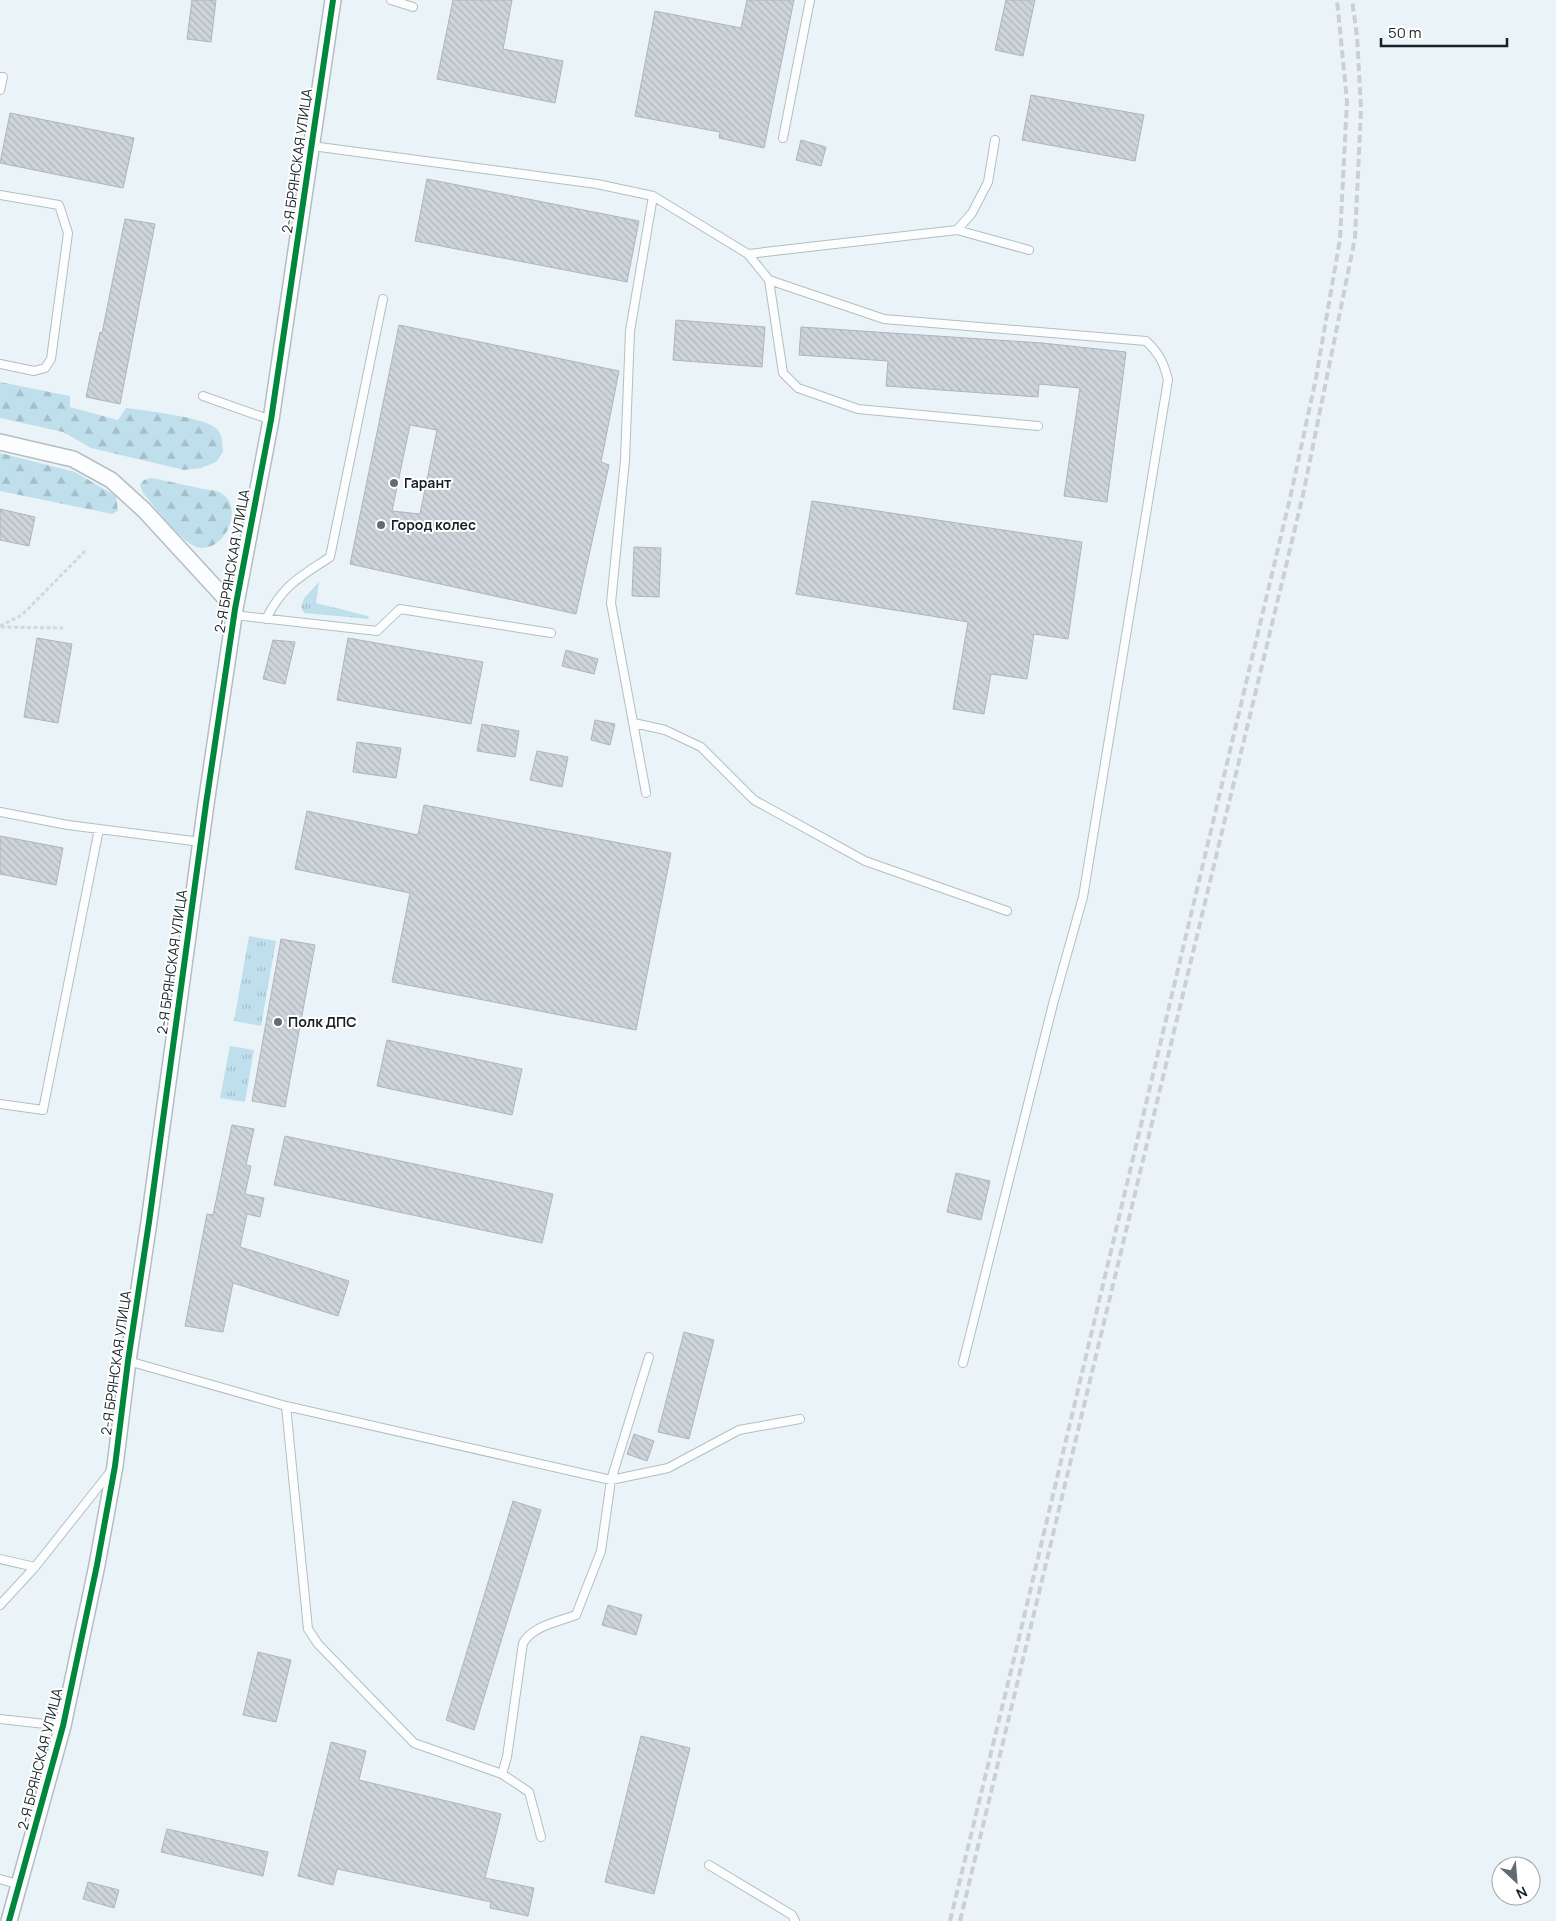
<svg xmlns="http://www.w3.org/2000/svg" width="1556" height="1921" font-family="Manrope,sans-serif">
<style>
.grass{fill:url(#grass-tufts)}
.forest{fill:url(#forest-firs)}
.building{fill:url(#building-back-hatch);stroke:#aeb5bb;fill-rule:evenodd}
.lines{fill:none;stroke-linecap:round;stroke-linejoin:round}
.service-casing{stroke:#b4bec2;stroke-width:10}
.minor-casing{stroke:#b4bec2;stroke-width:18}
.path{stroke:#d5d7d9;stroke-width:3;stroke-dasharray:4 2.5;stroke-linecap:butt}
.service{stroke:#fcfdfe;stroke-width:8}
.minor{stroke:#fcfdfe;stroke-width:15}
.rail{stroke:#cdcfd1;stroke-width:4;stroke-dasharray:8 4;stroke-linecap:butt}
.cycleway-casing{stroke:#fff;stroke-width:9}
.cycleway{stroke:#00873e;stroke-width:6}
.poi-dot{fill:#616c70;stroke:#fff;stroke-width:2}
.labels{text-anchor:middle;stroke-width:4;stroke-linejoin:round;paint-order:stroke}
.street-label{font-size:14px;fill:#172227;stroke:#fff}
.poi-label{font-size:14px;font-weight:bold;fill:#172227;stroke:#fff;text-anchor:start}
</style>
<defs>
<pattern id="grass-tufts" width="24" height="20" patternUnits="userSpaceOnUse" patternTransform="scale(1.25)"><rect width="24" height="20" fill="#c0dfec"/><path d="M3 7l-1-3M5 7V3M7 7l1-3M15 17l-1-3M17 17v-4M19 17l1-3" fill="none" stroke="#a4bfca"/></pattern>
<pattern id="forest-firs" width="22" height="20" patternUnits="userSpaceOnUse" patternTransform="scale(1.25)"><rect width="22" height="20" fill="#c0dfec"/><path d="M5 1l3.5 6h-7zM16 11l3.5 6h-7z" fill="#a4bfca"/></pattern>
<pattern id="building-back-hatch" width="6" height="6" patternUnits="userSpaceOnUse" patternTransform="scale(1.25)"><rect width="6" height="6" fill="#cdd4da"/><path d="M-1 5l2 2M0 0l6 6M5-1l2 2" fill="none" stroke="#afb6bb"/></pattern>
</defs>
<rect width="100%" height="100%" fill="#eaf4f8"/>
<!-- grass -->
<path class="grass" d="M319 582 316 603 368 616 369 619 304 613 301 607 304 598Z
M249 936 276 941 261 1026 234 1021Z
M230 1046 254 1050 245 1102 220 1098Z"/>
<!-- forest -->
<path class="forest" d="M0 382 70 396V407L118 420 126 408C146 411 205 417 217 429 223 435 222 444 223 452L216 462 201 468 184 470 91 448 63 432 0 418Z
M0 453 75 472 116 496 118 511 112 514 0 491Z
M151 478C168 481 186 485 203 489 209 490 217 490 221 493 246 508 223 555 197 547 181 542 155 507 143 493L140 485 144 480Z"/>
<!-- building -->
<path class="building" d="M192 0H216L211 42 187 39Z
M453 0H512L503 49 563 61 555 103 437 79Z
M747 0H794L764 148 719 138 720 132 635 116 655 11 741 28Z
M1006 0H1035L1023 56 995 50Z
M1031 95 1144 115 1135 161 1022 140Z
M10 113 134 138 123 188 0 163Z
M801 140 826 147 821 166 796 160Z
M427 179 639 221 627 282 415 241Z
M125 219 155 224 120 404 86 397 100 332 102 333Z
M676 320 765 327 762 367 673 360Z
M399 325 619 371 601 462 609 465 576 614 350 564ZM410 425 437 430 420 514 392 511Z
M801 327 1042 343 1126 352 1107 502 1064 496 1080 388 1039 384 1038 397 886 386 888 361 799 355Z
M812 501 1082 542 1068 639 1034 634 1027 679 991 674 984 714 953 709 968 622 796 594Z
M0 509 35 517 29 546 0 540Z
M634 547 661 548 659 597 632 596Z
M37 638 72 644 58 723 24 717Z
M348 638 483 662 471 724 337 700Z
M273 640 295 642 285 684 263 679Z
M566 650 598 659 594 674 562 666Z
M595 720 615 724 610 745 591 740Z
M482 724 519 731 515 757 477 751Z
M357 742 401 748 396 778 353 772Z
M537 751 568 757 562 787 530 780Z
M424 805 671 853 636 1030 392 982 410 893 295 869 307 811 418 835Z
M0 836 63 848 56 885 0 874Z
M281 939 315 945 285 1107 252 1101Z
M387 1040 522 1069 512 1115 377 1086Z
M232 1125 254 1129 246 1165 251 1166 245 1194 264 1198 260 1217 247 1214 240 1247 349 1281 338 1316 233 1283 223 1332 185 1326 207 1214 213 1215Z
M285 1136 553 1194 542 1243 274 1185Z
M956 1173 990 1181 981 1220 947 1212Z
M684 1332 714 1340 689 1439 658 1432Z
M634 1434 654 1441 647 1461 627 1454Z
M513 1501 541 1510 474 1730 446 1720Z
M608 1605 642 1615 636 1635 602 1625Z
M258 1652 291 1660 276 1722 243 1715Z
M641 1736 690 1748 654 1894 605 1882Z
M331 1742 366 1751 359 1780 501 1814 485 1878 534 1888 528 1916 490 1908 491 1902 337 1869 333 1885 298 1876Z
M167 1829 268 1852 263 1876 161 1852Z
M88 1882 119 1890 114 1908 83 1899Z"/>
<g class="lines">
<defs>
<path id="service" d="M391 0 413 7
M0 77H3L0 90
M783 138 810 0
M312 146 597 184 653 196 748 254 769 280 783 373 798 388 858 409 1038 426
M0 195 59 205 68 233 51 359 45 368 34 371 0 364
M957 230 972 213 988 182 995 140
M748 254 957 230 1029 250
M769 280 884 319 1146 341C1159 353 1164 363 1168 380L1083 897 1053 1004 963 1363
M203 396 271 420
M234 615 377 631 400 609 551 633
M266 619C283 585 300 577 330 557L383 299
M634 723 665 730 701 747 754 800 865 861 1007 911
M646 793 611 603 625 460 630 331 653 196
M0 812 68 825 201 842
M0 1104 43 1110 99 829
M128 1361 286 1406 611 1480 668 1468 739 1430 800 1419
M286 1406 308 1629 318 1644 414 1743 502 1774 529 1792 541 1837
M0 1559 35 1567
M0 1605 35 1567 111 1471
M0 1719 63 1726
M502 1774 507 1757 523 1643C533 1626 557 1622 576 1615L601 1551 611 1480 649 1357
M709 1865 792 1915 795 1921
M0 1879 20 1885"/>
<path id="minor" d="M0 442 73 459 111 480 144 510 235 609
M9 1921 63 1726 97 1565 115 1466 128 1361 149 1222 206 804 235 609 271 420 333 0"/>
</defs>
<!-- service casing -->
<use href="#service" class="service-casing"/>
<!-- minor casing -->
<use href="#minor" class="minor-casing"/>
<!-- path -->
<path class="path" d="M0 626 22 615 85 551
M1 627 63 628"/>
<!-- service -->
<use href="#service" class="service"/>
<!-- minor -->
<use href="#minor" class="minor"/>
<!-- rail -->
<path class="rail" d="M950 1921 1018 1642 1291 494 1316 378 1340 239 1347 101 1337 0
M960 1921 1303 495 1355 238 1361 109 1357 36 1352 0"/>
<defs>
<path id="cycleway" d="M9 1921 63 1726 97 1565 115 1466 128 1361 149 1222 206 804 235 609 271 420 333 0"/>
</defs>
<!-- cycleway casing -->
<use href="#cycleway" class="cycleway-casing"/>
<!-- cycleway -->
<use href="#cycleway" class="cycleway"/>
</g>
<!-- markers -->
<g class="poi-dot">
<circle cx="394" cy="483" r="5"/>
<circle cx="381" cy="525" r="5"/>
<circle cx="278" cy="1022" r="5"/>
</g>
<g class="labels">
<!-- street labels -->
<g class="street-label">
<text transform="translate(297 161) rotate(-82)" y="5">2-Я БРЯНСКАЯ УЛИЦА</text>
<text transform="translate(232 561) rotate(-80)" y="5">2-Я БРЯНСКАЯ УЛИЦА</text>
<text transform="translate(172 962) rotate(-82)" y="5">2-Я БРЯНСКАЯ УЛИЦА</text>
<text transform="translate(116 1363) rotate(-82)" y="5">2-Я БРЯНСКАЯ УЛИЦА</text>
<text transform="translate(40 1759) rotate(-76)" y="5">2-Я БРЯНСКАЯ УЛИЦА</text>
</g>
<!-- poi labels -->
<g class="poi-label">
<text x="404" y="488">Гарант</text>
<text x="391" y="530">Город колес</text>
<text x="288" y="1027">Полк ДПС</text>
</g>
</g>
<!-- north arrow -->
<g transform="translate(1516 1881) rotate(154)"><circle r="24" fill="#ffffff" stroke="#a2a7a9"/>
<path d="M0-4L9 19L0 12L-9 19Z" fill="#616c70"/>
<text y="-8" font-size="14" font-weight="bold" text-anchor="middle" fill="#172227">N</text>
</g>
<!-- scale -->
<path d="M1381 38v8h126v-8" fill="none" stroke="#172227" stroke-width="2.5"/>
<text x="1388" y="38" font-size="15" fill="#172227" stroke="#ffffff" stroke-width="4" paint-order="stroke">50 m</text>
</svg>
